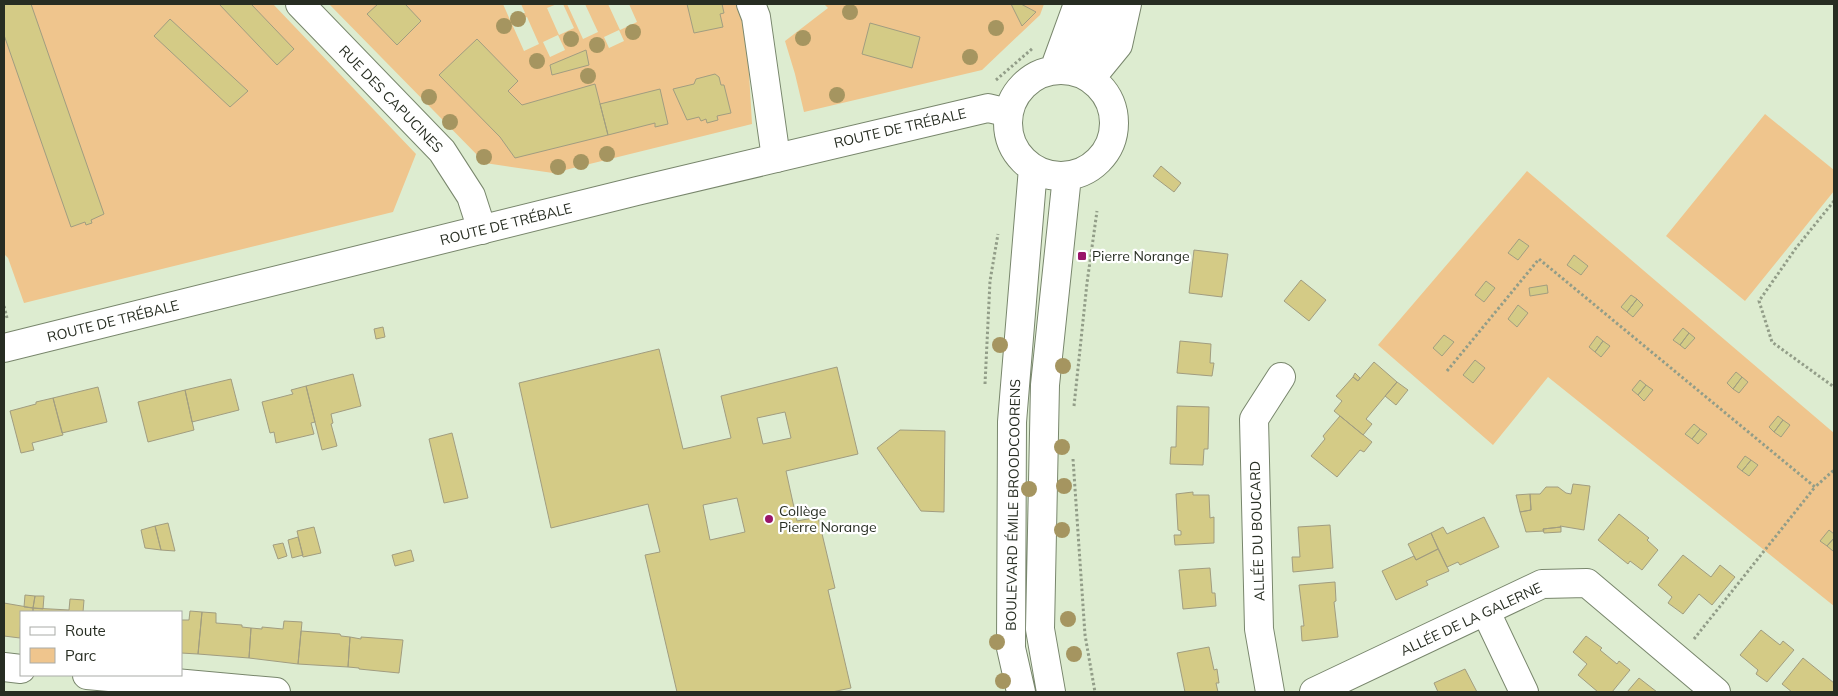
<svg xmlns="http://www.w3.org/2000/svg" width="1838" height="696" font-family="Mulish,sans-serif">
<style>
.green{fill:#efc58d;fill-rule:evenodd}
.building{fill:#d4cb86;stroke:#a19d80;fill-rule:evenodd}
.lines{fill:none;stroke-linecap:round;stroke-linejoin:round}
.street-casing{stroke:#78866c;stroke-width:30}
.secondary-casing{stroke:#78866c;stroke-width:30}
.path{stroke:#929d88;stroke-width:3;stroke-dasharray:2.5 2.5;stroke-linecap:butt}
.street{stroke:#fff;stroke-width:28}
.secondary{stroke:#fff;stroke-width:28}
.tree{fill:#a59560}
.poi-dot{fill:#991569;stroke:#fff;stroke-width:2}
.labels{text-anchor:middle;stroke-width:4.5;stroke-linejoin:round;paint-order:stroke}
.street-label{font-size:14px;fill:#272d22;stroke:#fff}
.poi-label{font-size:14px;fill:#272d22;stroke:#fff;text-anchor:start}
</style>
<rect width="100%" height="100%" fill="#ddecd0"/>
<!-- green -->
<path class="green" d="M4 4H273L416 154 393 212 24 303 8 258 4 254Z
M329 4H503L510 20 525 13 521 4H557L547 8 559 35 574 28 563 4H567L583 39 598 32 585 4H608L620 30 637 22 629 4H739L746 22 752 124 553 173 485 163ZM527 17 539 44 524 51 512 24ZM619 30 624 41 609 48 604 37ZM558 35 565 50 550 57 543 42Z
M824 4H1044L1040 15 982 70 804 112 795 74 785 41 828 8Z
M1765 114 1834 170V191L1745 301 1666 236Z
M1527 171 1834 433V606L1548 377 1493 445 1378 345Z"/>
<!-- building -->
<path class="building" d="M4 4H31L104 214 91 220 92 223 86 225 85 222 71 227 4 35Z
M219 4H251L294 49 277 65Z
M378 4H405L421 21 397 45 367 14Z
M687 4H722L724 13 720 14 723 27 694 33Z
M1011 4H1021L1036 12 1022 26Z
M170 19 248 91 230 107 154 36Z
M870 23 920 37 912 68 862 54Z
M477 39 518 81 508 91 522 105 595 84 608 135 515 158 500 137 439 75Z
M586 50 589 65 552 75 550 65Z
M715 74 719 77 721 85H724L731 113 717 116 718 120 707 123 706 119 701 121 699 117 687 120 673 89 694 84 696 79Z
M660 89 668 124 655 127V123L608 135 600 104Z
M1161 166 1181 183 1174 192 1153 176Z
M1519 239 1529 246 1518 260 1508 253Z
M1194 250 1228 254 1222 297 1189 293Z
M1574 255 1588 266 1581 275 1567 265Z
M1301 280 1326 300 1309 321 1284 301Z
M1486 281 1495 288 1484 302 1475 295Z
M1547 285 1548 293 1530 296 1529 288Z
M1631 295 1637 299 1627 312 1621 307Z
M1637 299 1643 305 1633 317 1627 312Z
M1518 305 1528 313 1517 327 1508 319Z
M383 327 385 337 376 339 374 329Z
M1683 328 1689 333 1680 345 1673 340Z
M1689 333 1695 338 1685 349 1680 345Z
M1444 335 1454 342 1442 356 1433 348Z
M1597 336 1603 341 1595 352 1589 347Z
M1180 341 1211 344 1210 363H1214L1212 376 1177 373Z
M1603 341 1610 346 1601 357 1595 352Z
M659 349 683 449 731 438 721 396 837 367 858 454 786 471 797 521 818 517 835 588 828 590 851 688 832 692H677L645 555 660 552 648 504 551 528 519 383ZM785 412 791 438 763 444 757 418ZM737 498 745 532 710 540 703 505Z
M1475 360 1485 368 1473 383 1463 375Z
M1374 362 1397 382 1366 419 1372 424 1363 435 1334 411 1342 401 1336 396 1353 377 1358 381Z
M1736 372 1742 377 1733 389 1727 383Z
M1355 373 1360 378 1358 381 1353 377Z
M353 374 361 406 331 414 333 423 331 424 337 446 322 450 306 386Z
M1742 377 1748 382 1739 393 1733 389Z
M231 379 239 410 192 422 185 390Z
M1640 380 1646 385 1638 395 1632 390Z
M1397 382 1408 390 1396 405 1385 396Z
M1646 385 1653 390 1644 401 1638 395Z
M306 386 315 422 311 423 314 434 276 443 274 432 270 433 262 402 293 394 291 390Z
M98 387 107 422 62 433 53 398Z
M185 390 194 430 148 442 138 402Z
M53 398 63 435 32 443 34 450 21 453 10 411 36 404V402Z
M1177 406 1209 407 1208 449H1204L1203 465 1170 464 1171 447H1176Z
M1340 416 1372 442 1364 452 1360 450 1337 477 1311 456 1325 439 1323 436Z
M1778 416 1783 420 1774 432 1769 427Z
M1783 420 1790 425 1781 437 1774 432Z
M1694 424 1700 429 1692 439 1685 434Z
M1700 429 1707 434 1698 444 1692 439Z
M900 430 945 431 944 512 921 511 877 448Z
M452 433 468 498 444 503 429 439Z
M1745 456 1751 460 1742 471 1737 467Z
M1751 460 1758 465 1749 476 1742 471Z
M1573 484 1590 486 1584 530 1560 526 1561 527 1543 529 1544 531 1526 532 1520 512 1531 510 1530 494H1540L1546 487H1558L1566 493 1571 494Z
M1193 492V495H1209L1210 518 1214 517V543L1175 545 1174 535H1181V531L1178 530 1176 494Z
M1530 494 1531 510 1520 512 1516 495Z
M1619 514 1649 538 1647 540 1658 550 1642 570 1630 561 1628 564 1598 540Z
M1484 517 1499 547 1460 565 1458 562 1447 567 1431 533 1443 527 1447 534Z
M168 523 175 551 161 550 155 526Z
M1330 525 1333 568 1293 572 1292 557H1300L1298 527Z
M155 526 161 550 145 548 141 530Z
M314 527 321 553 303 557 297 531Z
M1561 527V532L1544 533 1543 529Z
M1829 530 1834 534V538L1827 546 1820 541Z
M1431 533 1438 549 1416 560 1408 544Z
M298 537 303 555 292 558 288 540Z
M1834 538V550L1833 551 1827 546Z
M283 543 287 556 278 559 273 545Z
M1438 549 1449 571 1426 581 1428 585 1396 600 1382 571 1414 556 1416 560Z
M411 550 414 561 395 566 392 555Z
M1683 555 1711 577 1720 565 1735 577 1712 605 1699 594 1683 614 1668 603 1672 597 1658 585Z
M1210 568 1212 593H1215L1216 606 1183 609 1179 570Z
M1335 582 1336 601 1334 602 1338 637 1302 641 1301 626H1304L1299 585Z
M25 595 35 596 33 608 24 607Z
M35 596H44L43 609 33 608Z
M70 599 84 600 83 612H33V608L69 610Z
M4 603 33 608V612H21L20 638 4 636Z
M190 611 202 612 198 654 181 653V620H189Z
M202 612 216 613V623L242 625V627L251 628 249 658 198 654Z
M284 621 302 622 298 664 249 658 251 628 262 629V627L283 629Z
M1761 630 1780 645 1783 641 1794 650 1767 682 1756 674 1758 670 1740 655Z
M301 631 340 634 341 636 350 637 348 667 298 664Z
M1586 636 1602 648 1600 650 1617 664 1619 661 1630 670 1612 692H1598L1578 675 1587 664 1573 652Z
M350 637 361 639V637L403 640 399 673 359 669V668L348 667Z
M1209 647 1214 670 1217 669 1219 683H1216L1218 692H1185L1177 653Z
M1803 658 1834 683V692H1792L1782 684Z
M1465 669 1477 692H1438L1434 683Z
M1639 678 1657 692H1627Z"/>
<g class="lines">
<defs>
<path id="street" d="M300 4 442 151 471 196 482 230
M751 4 756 17 776 158
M1486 612 1524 692
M4 667 21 669
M87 675 276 692
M1270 692 1259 629 1254 419 1281 377
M1314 692 1542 584 1587 583 1716 692"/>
<path id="secondary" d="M1054 70 1078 4
M1073 70 1091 38 1104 4
M1008 123a53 53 0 1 1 106 0a53 53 0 1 1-106 0Z
M1091 78 1118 45 1127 4
M4 348 637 191 988 108 1009 113
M1021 692 1011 648 1012 422 1033 168
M1051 692 1040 629 1045 385 1067 176"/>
</defs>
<!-- street casing -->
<use href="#street" class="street-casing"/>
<!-- secondary casing -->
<use href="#secondary" class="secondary-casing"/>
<!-- path -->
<path class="path" d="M996 80 1033 48
M1834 201 1796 248 1759 301 1772 342 1834 387
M4 306 7 318
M1447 371 1539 259 1815 487 1834 470
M985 384 990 281 998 234
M1074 406 1087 283 1097 211
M1073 459 1085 635 1095 692
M1694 639 1815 487"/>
<!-- street -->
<use href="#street" class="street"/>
<!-- secondary -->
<use href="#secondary" class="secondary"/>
</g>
<!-- trees -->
<g class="tree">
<circle cx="850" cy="12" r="8"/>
<circle cx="518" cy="19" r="8"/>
<circle cx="504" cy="26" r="8"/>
<circle cx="996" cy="28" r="8"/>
<circle cx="633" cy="32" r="8"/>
<circle cx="803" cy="38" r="8"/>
<circle cx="571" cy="39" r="8"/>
<circle cx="597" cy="45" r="8"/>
<circle cx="970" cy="57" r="8"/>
<circle cx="537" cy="61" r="8"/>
<circle cx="588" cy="76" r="8"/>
<circle cx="837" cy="95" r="8"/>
<circle cx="429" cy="97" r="8"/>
<circle cx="450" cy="122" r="8"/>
<circle cx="607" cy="154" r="8"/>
<circle cx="484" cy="157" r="8"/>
<circle cx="581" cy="162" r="8"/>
<circle cx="558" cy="167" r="8"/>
<circle cx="1000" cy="345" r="8"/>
<circle cx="1063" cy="366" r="8"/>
<circle cx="1062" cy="447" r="8"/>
<circle cx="1064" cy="486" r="8"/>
<circle cx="1029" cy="489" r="8"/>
<circle cx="1062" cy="530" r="8"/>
<circle cx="1068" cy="619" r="8"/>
<circle cx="997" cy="642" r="8"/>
<circle cx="1074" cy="654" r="8"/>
<circle cx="1003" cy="681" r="8"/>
</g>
<!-- markers -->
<g class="poi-dot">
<rect x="1077" y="251" width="10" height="10" rx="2.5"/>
<circle cx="769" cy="519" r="5"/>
</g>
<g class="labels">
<!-- street labels -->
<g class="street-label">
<text transform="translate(391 99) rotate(46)" y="5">RUE DES CAPUCINES</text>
<text transform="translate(900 128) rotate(-13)" y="5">ROUTE DE TRÉBALE</text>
<text transform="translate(506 224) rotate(-14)" y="5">ROUTE DE TRÉBALE</text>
<text transform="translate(113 321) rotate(-14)" y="5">ROUTE DE TRÉBALE</text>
<text transform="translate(1013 505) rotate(-89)" y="5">BOULEVARD ÉMILE BROODCOORENS</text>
<text transform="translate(1257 531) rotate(-92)" y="5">ALLÉE DU BOUCARD</text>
<text transform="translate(1471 619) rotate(-25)" y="5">ALLÉE DE LA GALERNE</text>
</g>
<!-- poi labels -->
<g class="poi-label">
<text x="1092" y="261">Pierre Norange</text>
<text x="779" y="516">Collège<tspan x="779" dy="16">Pierre Norange</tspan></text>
</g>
</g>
<!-- border -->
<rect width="1838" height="696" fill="none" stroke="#272d22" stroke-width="10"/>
<!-- legend -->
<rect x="20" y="611" width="162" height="65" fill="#ffffff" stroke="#a9aba7"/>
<rect x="30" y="627" width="25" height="8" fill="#ffffff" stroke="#a9aba7"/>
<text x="65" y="636" font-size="15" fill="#272d22">Route</text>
<rect x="30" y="648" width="25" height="15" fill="#efc58d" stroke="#a9aba7"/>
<text x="65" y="661" font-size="15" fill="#272d22">Parc</text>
</svg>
